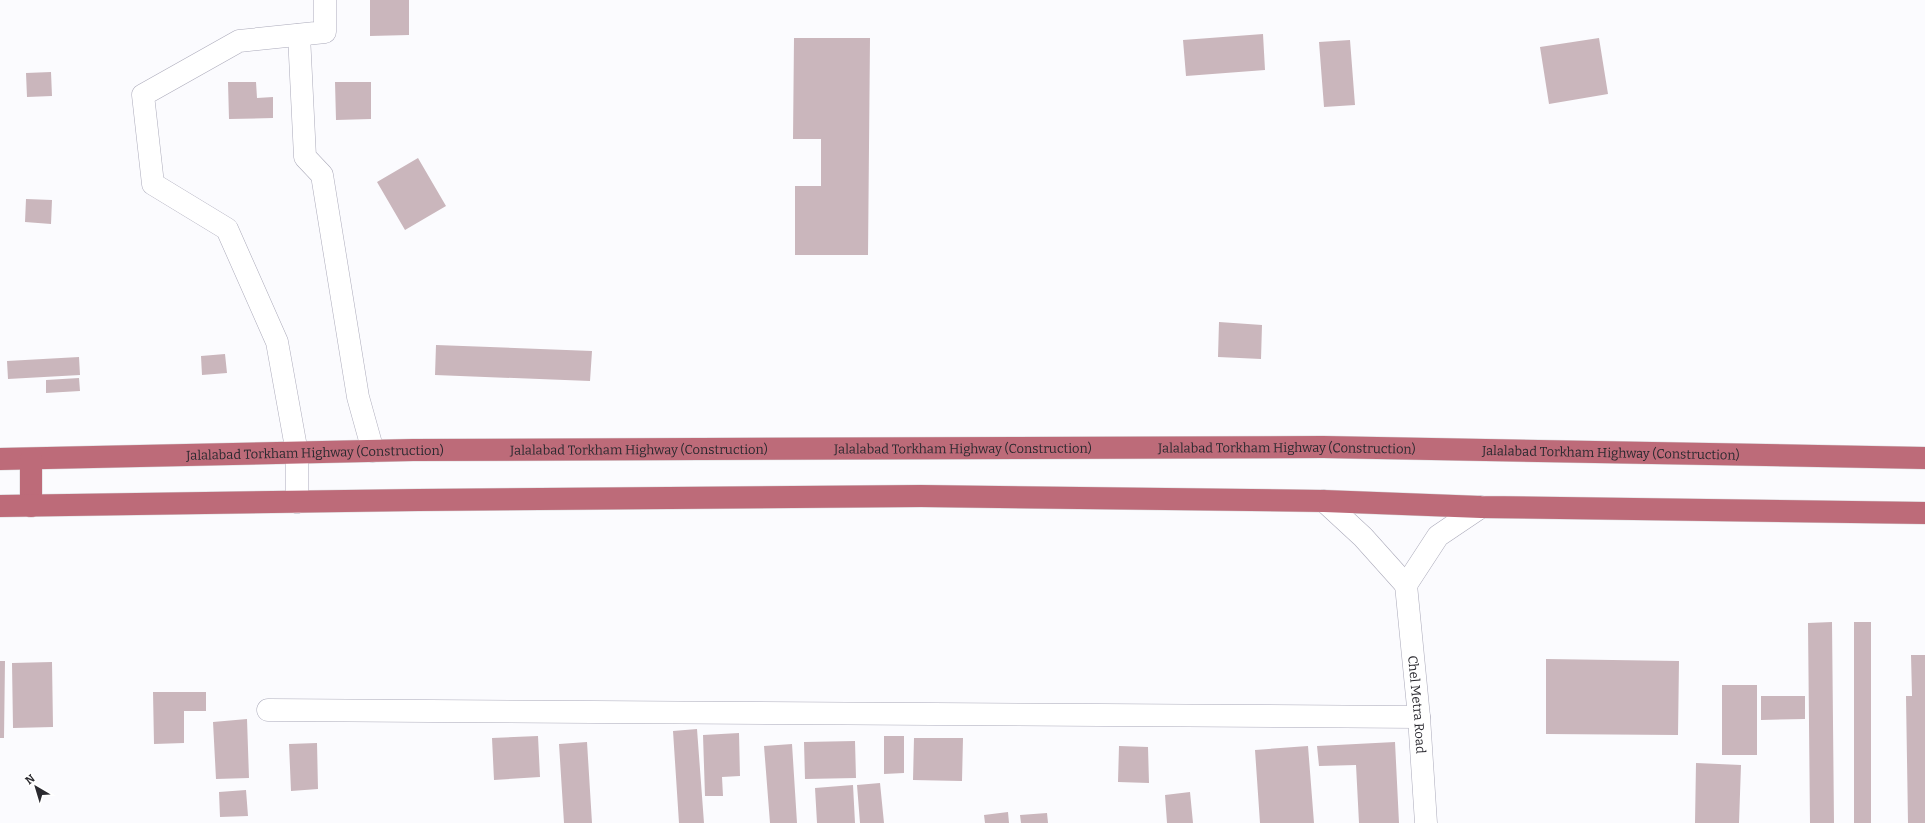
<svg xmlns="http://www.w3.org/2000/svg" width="1925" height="823" font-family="Bitter,serif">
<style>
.building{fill:#cab6bc}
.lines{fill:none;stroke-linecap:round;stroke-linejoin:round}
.minor-casing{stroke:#abaaba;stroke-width:23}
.highway-casing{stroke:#d9d8da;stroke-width:23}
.minor{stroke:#fff;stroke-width:22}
.highway{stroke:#bd6b79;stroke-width:22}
.labels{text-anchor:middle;stroke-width:4;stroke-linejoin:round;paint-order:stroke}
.street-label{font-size:13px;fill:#2a292f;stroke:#fff}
</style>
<rect width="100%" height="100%" fill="#fbfbfe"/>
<!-- building -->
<path class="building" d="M370 0H409V35L370 36Z
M1263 34 1265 70 1186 76 1183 40Z
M794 38H870L868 255H795V186H821V139H793Z
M1599 38 1608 94 1549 104 1540 47Z
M1350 40 1355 105 1324 107 1319 42Z
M51 72 52 96 27 97 26 73Z
M228 82H256L257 98 273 97V118L229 119Z
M335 82H371V119L336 120Z
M418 158 446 206 405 230 377 182Z
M26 199 52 200 51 224 25 222Z
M1219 322 1262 325 1261 359 1218 357Z
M436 345 592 351 590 381 435 375Z
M225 354 227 373 202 375 201 356Z
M79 357 80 375 8 379 7 361Z
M79 378 80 391 46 393V380Z
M1832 622 1834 823H1810L1808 623Z
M1854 622H1871V823H1854Z
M1911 655H1925V823H1908L1906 696H1912Z
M1546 659 1679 661 1678 735 1546 734Z
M0 661H5L4 738H0Z
M52 662 53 727 13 728 12 663Z
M1722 685H1757V755H1722Z
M153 692H206V711H184V743L154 744Z
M1761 696H1805V719L1761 720Z
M247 719 249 778 216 779 213 722Z
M697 729 704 823H679L673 731Z
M739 733 740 776 722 777 723 796H705L703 735Z
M538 736 540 777 494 780 492 738Z
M884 736H904V773L884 774Z
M914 738H963L962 781 913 780Z
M855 741 856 778 805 779 804 742Z
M587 742 592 823H564L559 744Z
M1395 742 1399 823H1359L1356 765 1319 766 1317 746Z
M317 743 318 789 291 791 289 744Z
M792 744 797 823H770L764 746Z
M1119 746 1148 747 1149 783 1118 782Z
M1308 746 1314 823H1260L1255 750Z
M1696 763 1741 765 1739 823H1695Z
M880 783 884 823H860L857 785Z
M853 785 855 823H817L815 788Z
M246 790 248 816 220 817 219 792Z
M1190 792 1193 823H1167L1165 795Z
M1008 812 1009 823H985L984 815Z
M1047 813 1048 823H1021L1020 815Z"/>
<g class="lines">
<defs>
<g id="minor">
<path d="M299 35 305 157 322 175 358 397 373 451"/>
<path d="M1324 501 1363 537 1406 585"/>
<path d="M297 502V453L277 342 227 229 153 184 143 95 239 41 325 32V0"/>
<path id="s1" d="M1406 585 1419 717 1426 823"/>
<path d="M1406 585 1438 536 1481 507"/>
<path d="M268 710 1419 717"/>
</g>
<g id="highway">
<path id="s2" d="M0 459 413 450 1323 447 1925 458"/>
<path d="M31 459V506"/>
<path d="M0 506 418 500 921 496 1324 501 1481 507 1925 513"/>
</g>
</defs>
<!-- minor casing -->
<use href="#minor" class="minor-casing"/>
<!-- highway casing -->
<use href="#highway" class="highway-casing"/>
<!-- minor -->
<use href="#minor" class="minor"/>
<!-- highway -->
<use href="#highway" class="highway"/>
</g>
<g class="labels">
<!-- street labels -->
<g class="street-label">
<text dy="5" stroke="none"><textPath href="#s2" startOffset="963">Jalalabad Torkham Highway (Construction)</textPath></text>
<text dy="5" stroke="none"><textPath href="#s2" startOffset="1287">Jalalabad Torkham Highway (Construction)</textPath></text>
<text dy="5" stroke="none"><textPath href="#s2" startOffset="639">Jalalabad Torkham Highway (Construction)</textPath></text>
<text dy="5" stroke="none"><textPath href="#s2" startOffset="1611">Jalalabad Torkham Highway (Construction)</textPath></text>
<text dy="5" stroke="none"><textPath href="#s2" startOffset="315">Jalalabad Torkham Highway (Construction)</textPath></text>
<text dy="5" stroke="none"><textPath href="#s1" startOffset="120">Chel Metra Road</textPath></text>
</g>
</g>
<!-- north arrow -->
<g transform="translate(36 787) rotate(322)" stroke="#ffffff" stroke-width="3" paint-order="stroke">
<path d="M0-3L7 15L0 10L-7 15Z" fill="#2a292f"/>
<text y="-6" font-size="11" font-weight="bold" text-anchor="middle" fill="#2a292f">N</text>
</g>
</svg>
